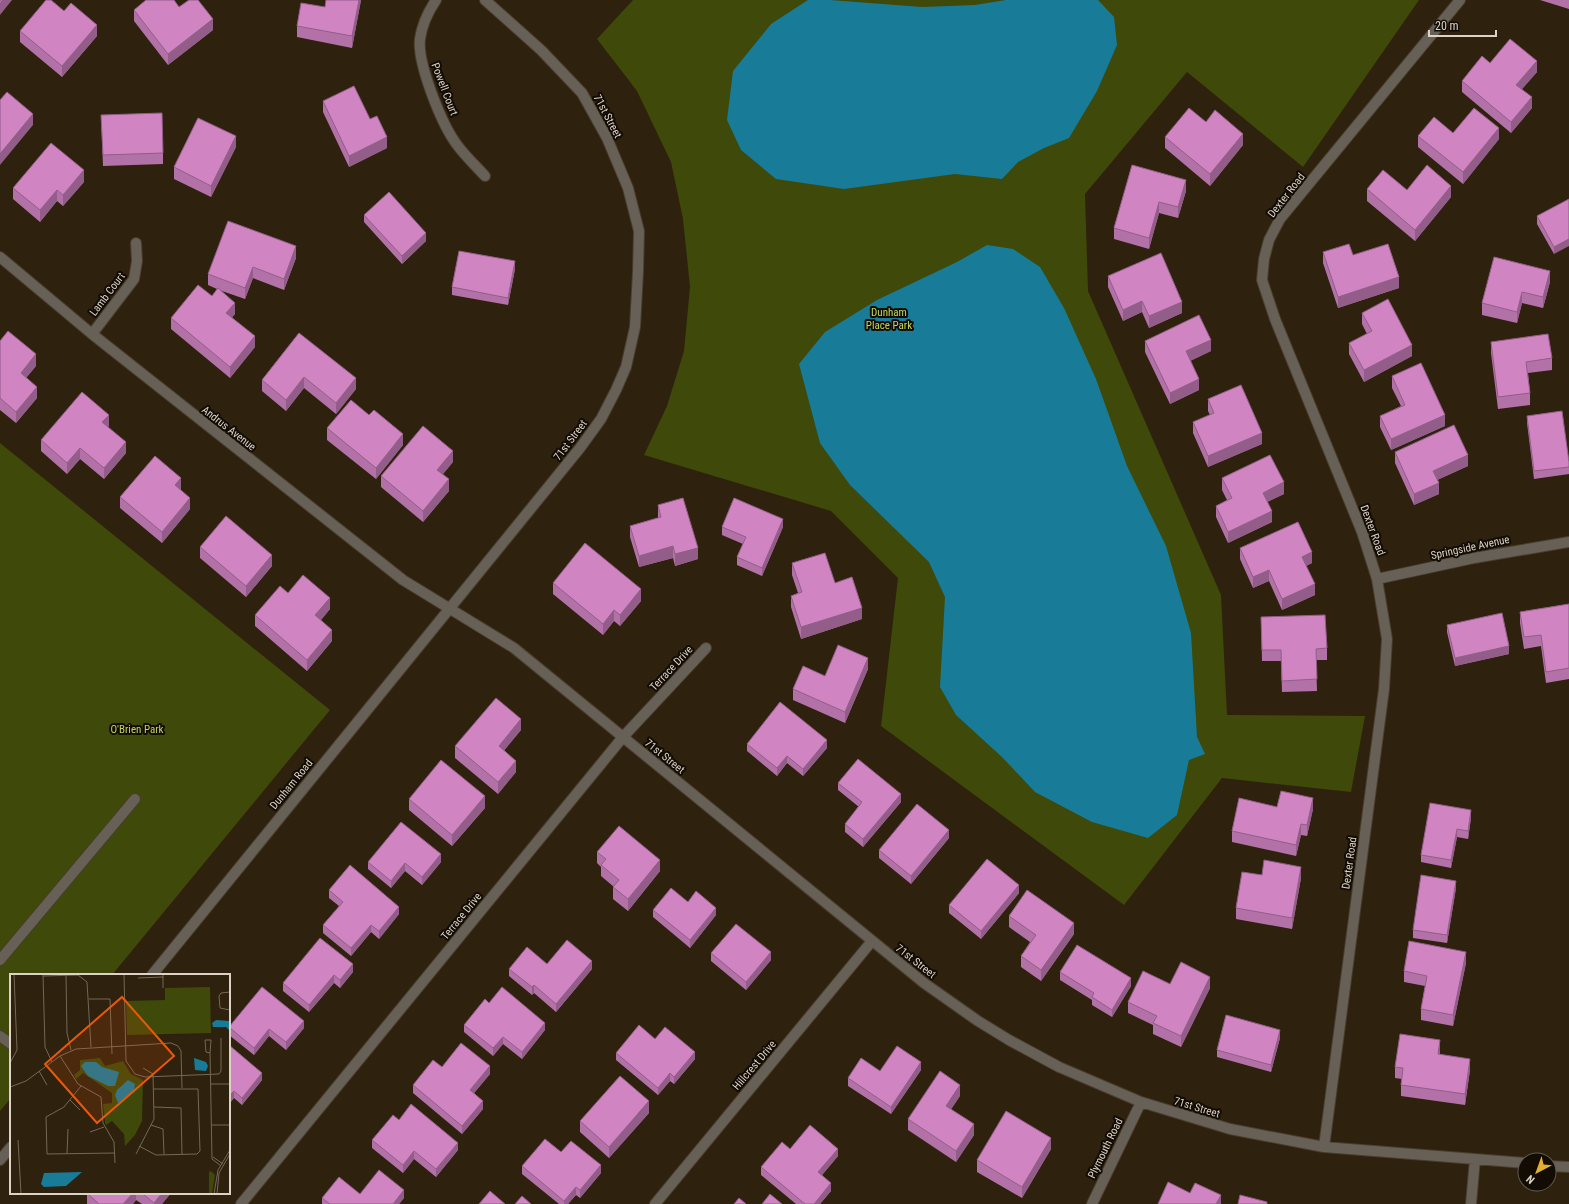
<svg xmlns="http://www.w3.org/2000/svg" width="1569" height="1204" font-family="'Roboto Condensed',sans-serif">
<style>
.park{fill:#3f4909}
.water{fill:#187c99}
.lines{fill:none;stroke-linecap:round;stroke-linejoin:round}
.minor-casing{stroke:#4a3d2c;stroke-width:12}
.minor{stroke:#676057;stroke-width:10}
.wall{fill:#b372a7}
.shaded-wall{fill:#925d88}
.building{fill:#d085c2;stroke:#925d88}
.labels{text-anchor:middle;stroke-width:4;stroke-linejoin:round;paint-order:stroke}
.street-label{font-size:11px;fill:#dcd2c7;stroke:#120c05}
.park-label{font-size:11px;fill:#c1d75d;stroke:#120c05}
.inset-road{fill:none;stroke:#746858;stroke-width:1}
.view{fill:#e8590c;fill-opacity:0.15;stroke:#e8590c;stroke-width:2}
.inset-edge{fill:none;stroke:#dcd2c7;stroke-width:2}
</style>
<rect width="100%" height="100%" fill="#2e210e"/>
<!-- park -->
<path class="park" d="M633 0H1419L1303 167 1187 72 1085 194 1088 291 1221 595 1227 715 1365 716 1351 792 1222 778 1124 905 881 726 898 578 831 511 644 455 667 406 684 351 690 287 683 219 671 162 637 91 597 39Z
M0 443 330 710 112 975H11V1098L0 1111Z"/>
<!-- water -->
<path class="water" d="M808 0H830L922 7 975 5 1006 0H1098L1114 17 1117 45 1097 91 1069 138 1044 148 1018 162 1002 179 955 174 844 189 776 179 741 150 727 120 733 71 771 24Z
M987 245 1013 249 1040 267 1064 308 1096 379 1127 466 1166 546 1191 633 1197 737 1205 754 1189 760 1177 815 1148 838 1092 822 1035 792 1003 758 956 715 940 687 945 597 929 562 850 485 820 443 799 364 825 332 877 300 957 262Z"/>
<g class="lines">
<defs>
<path id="minor" d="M436 0C428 12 422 24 420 39 417 63 441 122 455 142 463 154 475 165 485 176
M0 257 92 334 403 580 514 648 924 983 978 1021 1009 1040 1059 1067 1141 1102 1230 1129 1324 1147 1525 1163
M92 334 134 279 137 261 136 243
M1377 579 1474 558 1569 542
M0 960 135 799
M152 975 580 448 601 419 616 390 626 367 635 327 638 272 639 231 628 188 607 138 582 93 541 50 485 0
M0 1036 11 1044
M1324 1147 1384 689 1387 639 1377 579 1362 532 1275 319 1262 280 1264 259 1269 240 1280 219 1460 0
M0 1160 11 1147
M1549 1166 1569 1167
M241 1204 623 737 706 648
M655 1204 872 941
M1092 1204 1141 1102
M1471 1204 1475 1159"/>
</defs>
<!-- minor casing -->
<use href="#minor" class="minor-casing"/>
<!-- minor -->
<use href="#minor" class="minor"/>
</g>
<!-- wall -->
<path class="wall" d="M361 0 352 48 297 37V26Z
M1540 0H1569V9Z
M179 7 213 30 168 65 134 21V10Z
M64 11 97 36 62 77 20 42V31Z
M1490 63 1537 72 1522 89 1532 108 1511 133 1462 92V81Z
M323 101 370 119 387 148 349 167 323 112Z
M101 115 163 153V164L103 166Z
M1206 122 1243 145 1210 186 1165 148V137Z
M1453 133 1499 139 1463 184 1418 147V136Z
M236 147 211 197 174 179V167Z
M1132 165 1186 191 1178 218 1159 213 1149 249 1114 239V228Z
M84 182 63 206 57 201 40 222 13 199V188Z
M1367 189 1407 190 1451 197 1415 241 1367 201Z
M1569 199 1554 254 1537 224V216Z
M364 215 426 241 402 264 364 222Z
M1323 252 1353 255 1399 288 1338 308 1323 263Z
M296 258 284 290 253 278 245 299 219 290 235 314 232 317 255 347 230 378 171 329V318L212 296 217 289 208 285V274Z
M515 269 508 305 452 295V287Z
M1108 276 1182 313 1149 328 1142 312 1123 321 1108 287Z
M1550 282 1543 308 1522 303 1517 323 1482 315V303Z
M1362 313 1412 356 1364 382 1349 354V343L1367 334 1362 324Z
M299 333 356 389 336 414 304 388 286 411 262 391V380Z
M0 341 36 366 26 378 37 398 16 423 0 410Z
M1145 341 1211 351 1190 361 1199 390 1170 404 1145 352Z
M1491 342 1552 358V370L1528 373 1530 393V405L1498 409 1491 353Z
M1392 376 1445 426 1391 450 1380 427V416L1401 406 1392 388Z
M1208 399 1262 444 1208 467 1193 433V422L1210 415 1208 411Z
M1527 416 1569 462V474L1534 479 1527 423Z
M109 426 108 427 126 453 104 479 80 459 67 474 41 451V440Z
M327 428 403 445 376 479 327 440Z
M1395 452 1468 466 1437 480 1439 494 1414 505 1395 463Z
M453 462 443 474 449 491 423 522 381 487V476Z
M1222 478 1284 494 1267 502 1272 522 1228 543 1216 517V506L1227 500 1222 490Z
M181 489V490L190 509 162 543 120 508V497Z
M658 505 698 559 675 566 673 558 639 567 630 537V526L658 518Z
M722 527H783L762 576 737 565V557L743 544 722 535Z
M200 547 272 566 246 597 200 558Z
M1240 548 1312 563 1306 566 1315 595 1282 610 1269 581 1253 588 1240 559Z
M792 563 835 583 862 619 801 639 791 607V596L798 593 792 575Z
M553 583 641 601 620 626 614 621 603 635 553 594Z
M288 593 330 609 321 620 332 641 307 671 255 626V615Z
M1569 604V679L1546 683 1541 646 1524 649 1520 623V612Z
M1261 617 1327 648V660H1316L1317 691 1282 692 1281 661H1262Z
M1447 625 1509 654 1455 666 1447 632Z
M868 669 845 723 793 700V689L825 676Z
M521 730 504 750 516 772 498 794 455 758V746Z
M747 744 827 748 803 776 787 763 777 776 747 751Z
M838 783 901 802 863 847 845 832V824L859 807 838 790Z
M409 799 485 808 452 846 409 810Z
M1277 807 1313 809 1307 836 1301 835 1296 856 1232 842V831Z
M1471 818 1468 839 1457 837 1451 868 1421 862V855Z
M949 838 911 884 879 858V850Z
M597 852 660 871 628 911 613 899V887H614L601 876V867L597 863Z
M368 862H441L422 885 405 871 391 888 368 869Z
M1262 875 1301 878 1292 929 1236 919V908Z
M1456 888 1447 943 1413 938V930Z
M329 890 399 914 379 939 371 932 351 956 323 933V925L339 906 329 898Z
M1019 893 981 939 949 913V905Z
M688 902 716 915 690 948 653 917V910Z
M1009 916 1074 934 1041 981 1021 967V956L1030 942 1009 927Z
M711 953 771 960 746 990 711 961Z
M1466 963 1453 1026 1421 1020V1009L1425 986 1404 982V971Z
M547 964 592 969 556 1012 534 993 532 995 509 976V969Z
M353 972 340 988 334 983 309 1012 283 991V983Z
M1060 972 1131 986 1112 1017 1092 1005V1000L1060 980Z
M1170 984 1210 988 1181 1047 1153 1034V1025L1128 1013V1002Z
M489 1003 545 1030 522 1059 503 1044 493 1056 464 1032V1025Z
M229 1027 304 1028 286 1050 269 1036 254 1055 229 1035Z
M1280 1038 1271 1072 1217 1057V1050Z
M655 1039 695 1059 674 1084 670 1081 658 1095 616 1060V1053Z
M229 1045 262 1080 242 1105 234 1098 229 1104Z
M1440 1051V1054L1470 1070 1465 1105 1401 1096V1085L1402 1079 1395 1078V1067Z
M442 1067 490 1074 474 1093 483 1109 462 1134 413 1093V1085Z
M921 1070 891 1114 848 1086V1078L880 1071Z
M960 1096 951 1109 974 1135 956 1162 908 1130V1119Z
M649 1113 609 1158 580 1132V1121Z
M399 1120 458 1150 436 1177 414 1159 403 1173 372 1148V1140Z
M790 1149 838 1156 822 1175 831 1191 820 1204H796L761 1175V1167Z
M1051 1149 1022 1198 977 1172V1160Z
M561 1152 601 1173 580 1198 576 1195 568 1204H559L522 1174V1166Z
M87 1193H171L162 1204H142L136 1200 133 1204H87Z
M360 1194 404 1198 399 1204H322V1198Z"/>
<!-- shaded-wall -->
<path class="shaded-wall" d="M3 0H12L0 15V4Z
M359 0H361L352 48V36Z
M213 19V30L168 65V54Z
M97 25V36L62 77V66Z
M1537 61V72L1516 96V85Z
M1532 97V108L1511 133V122Z
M33 114V125L0 165V154Z
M1499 128V139L1463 184V172Z
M1243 134V145L1210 186V174Z
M236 136V147L211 197V186Z
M387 137V148L349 167V156Z
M84 170V182L63 206V195Z
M1186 180V191L1178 218V207Z
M1451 186V197L1415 241V230Z
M57 190V201L40 222V210Z
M1159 202V213L1149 249V238Z
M426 233V241L402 264V256Z
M1569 239V246L1554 254V247Z
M296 246V258L284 290V279Z
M515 261V269L508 305V298Z
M253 267V278L245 299V288Z
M1550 271V282L1543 308V297Z
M1399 277V288L1338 308V297Z
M1522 292V303L1517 323V312Z
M1142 301V312L1123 321V310Z
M1182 302V313L1149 328V316Z
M235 303V314L226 324V313Z
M255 336V347L230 378V367Z
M1211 340V351L1186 363V351Z
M1412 345V356L1364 382V370Z
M36 354V366L21 384V373Z
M304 377V388L286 411V400Z
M356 378V389L336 414V403Z
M1199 379V390L1170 404V393Z
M37 387V398L16 423V412Z
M109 415V426L102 433V422Z
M1445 415V426L1391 450V439Z
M1262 433V444L1208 467V456Z
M403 434V445L376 479V468Z
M126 442V453L104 479V468Z
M80 448V459L67 474V463Z
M453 451V462L437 481V470Z
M1468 455V466L1433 482V471Z
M181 478V489L175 496V485Z
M449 479V491L423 522V511Z
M1284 482V494L1263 504V493Z
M1439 483V494L1414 505V494Z
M190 498V509L162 543V532Z
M1272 511V522L1228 543V532Z
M783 519V527L762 576V568Z
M673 546V558L639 567V556Z
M698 548V559L675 566V554Z
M1312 552V563L1302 568V557Z
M272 555V566L246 597V586Z
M1269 570V581L1253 588V577Z
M1315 584V595L1282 610V599Z
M641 589V601L620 626V615Z
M330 598V609L315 627V615Z
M862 608V619L801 639V627Z
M614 610V621L603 635V624Z
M332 630V641L307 671V660Z
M1509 646V654L1455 666V658Z
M868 658V669L845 723V712Z
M521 719V730L499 757V746Z
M827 740V748L803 776V769Z
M787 756V763L777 776V768Z
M516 761V772L498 794V782Z
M901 794V802L863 847V839Z
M485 796V808L452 846V835Z
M1313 798V809L1307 836V825Z
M1471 810V818L1468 839V831Z
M1301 824V835L1296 856V845Z
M1457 829V837L1451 868V860Z
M949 830V838L911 884V876Z
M441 854V862L422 885V877Z
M660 860V871L628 911V899Z
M405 863V871L391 888V881Z
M1301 867V878L1292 929V918Z
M1456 881V888L1447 943V935Z
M1019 885V893L981 939V931Z
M399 907V914L379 939V931Z
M716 908V915L690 948V940Z
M1074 923V934L1041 981V970Z
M371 925V932L351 956V948Z
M771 952V960L746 990V982Z
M1466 952V963L1453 1026V1015Z
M592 961V969L556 1012V1004Z
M353 964V972L340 988V980Z
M334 975V983L309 1012V1005Z
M1210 977V988L1181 1047V1036Z
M1131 978V986L1112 1017V1010Z
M534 985V993L532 995V987Z
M304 1021V1028L286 1050V1042Z
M545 1023V1030L522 1059V1052Z
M269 1029V1036L254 1055V1048Z
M1280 1030V1038L1271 1072V1065Z
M503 1037V1044L493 1056V1048Z
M1440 1040V1051L1438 1065V1054Z
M695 1052V1059L674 1084V1077Z
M1470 1059V1070L1465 1105V1094Z
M921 1062V1070L891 1114V1107Z
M490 1066V1074L470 1098V1090Z
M262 1073V1080L242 1105V1098Z
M670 1073V1081L658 1095V1088Z
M960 1085V1096L946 1117V1106Z
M234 1091V1098L229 1104V1096Z
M483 1101V1109L462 1134V1126Z
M649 1101V1113L609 1158V1147Z
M974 1124V1135L956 1162V1151Z
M1051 1138V1149L1022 1198V1187Z
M458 1143V1150L436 1177V1169Z
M838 1149V1156L818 1180V1172Z
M414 1151V1159L403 1173V1165Z
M601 1165V1173L580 1198V1190Z
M831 1183V1191L820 1204H814Z
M576 1187V1195L568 1204H564V1201Z
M404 1190V1198L399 1204H393Z
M133 1193H136V1200L133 1204H123Z
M162 1193H171L162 1204H154V1203Z
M1221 1195V1204H1216Z"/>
<!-- building -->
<path class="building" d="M0 0H3L0 4Z
M46 0H51L64 11 71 3 97 25 62 66 20 31Z
M146 0H174L179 7 189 0H198L213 19 168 54 134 10Z
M326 0H359L352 36 297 26 301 3 325 7Z
M1510 39 1537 61 1516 85 1532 97 1511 122 1462 81 1482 56 1490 63Z
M354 86 370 119 377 116 387 137 349 156 323 101Z
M7 92 33 114 0 154V100Z
M1189 108 1206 122 1215 110 1243 134 1210 174 1165 137Z
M1474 108 1499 128 1463 172 1418 136 1434 117 1453 133Z
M162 113 163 153 103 155 101 115Z
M198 118 236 136 211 186 174 167Z
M51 143 84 170 63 195 57 190 40 210 13 188Z
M1132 165 1186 180 1178 207 1159 202 1149 238 1114 228Z
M1427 165 1451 186 1415 230 1367 189 1383 170 1407 190Z
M389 192 426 233 402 256 364 215Z
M1569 199V239L1554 247 1537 216Z
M228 221 296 246 284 279 253 267 245 288 208 274Z
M1349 244 1353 255 1388 244 1399 277 1338 297 1323 252Z
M459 251 515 261 508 298 452 287Z
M1161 253 1182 302 1149 316 1142 301 1123 310 1108 276Z
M1494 257 1550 271 1543 297 1522 292 1517 312 1482 303Z
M198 285 212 296 218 288 235 303 226 313 255 336 230 367 171 318Z
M1388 299 1412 345 1364 370 1349 343 1372 331 1362 313Z
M1199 315 1211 340 1186 351 1199 379 1170 393 1145 341Z
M8 331 36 354 21 373 37 387 16 412 0 398V341Z
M299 333 356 378 336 403 304 377 286 400 262 380Z
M1548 334 1552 358 1526 362 1530 393 1498 397 1491 342Z
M1421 363 1445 415 1391 439 1380 416 1405 405 1392 376Z
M1241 385 1262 433 1208 456 1193 422 1214 413 1208 399Z
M82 392 109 415 102 422 126 442 104 468 80 448 67 463 41 440Z
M351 400 369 415 374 410 403 434 376 468 327 428Z
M1562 411 1569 462V467L1534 471 1527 416Z
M1454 425 1468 455 1433 471 1439 483 1414 494 1395 452Z
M423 426 453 451 437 470 449 479 423 511 381 476Z
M1270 455 1284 482 1263 493 1272 511 1228 532 1216 506 1232 498 1222 478Z
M155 456 181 478 175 485 190 498 162 532 120 497Z
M683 498 698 548 675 554 673 546 639 556 630 526 661 517 658 505Z
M734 498 783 519 762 568 737 557 746 537 722 527Z
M226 516 272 555 246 586 200 547Z
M1298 522 1312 552 1302 557 1315 584 1282 599 1269 570 1253 577 1240 548Z
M585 543 641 589 620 615 614 610 603 624 553 583Z
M825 553 835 583 852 577 862 608 801 627 791 596 802 592 792 563Z
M303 575 330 598 315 615 332 630 307 660 255 615 280 586 288 593Z
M1569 604V668L1546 672 1541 635 1524 637 1520 612Z
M1502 613 1509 646 1455 658 1447 625Z
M1325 615 1327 648 1316 649 1317 679 1282 681 1281 650H1262L1261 617Z
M838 645 868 658 845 712 793 689 803 666 825 676Z
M496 698 521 719 499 746 516 761 498 782 455 746Z
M780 702 827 740 803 769 787 756 777 768 747 744Z
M858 759 901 794 863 839 845 824 862 802 838 783Z
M441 760 485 796 452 835 409 799Z
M1281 791 1313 798 1307 825 1301 824 1296 845 1232 831 1239 798 1277 807Z
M1430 803 1471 810 1468 831 1457 829 1451 860 1421 855Z
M917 804 949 830 911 876 879 850Z
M401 822 441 854 422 877 405 863 391 881 368 862Z
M619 826 660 860 628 899 613 887 619 880 601 865 606 859 597 852Z
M987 859 1019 885 981 931 949 905Z
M1264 860 1301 867 1292 918 1236 908 1242 872 1262 875Z
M350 865 399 907 379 931 371 925 351 948 323 925 343 902 329 890Z
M1421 875 1456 881 1447 935 1413 930Z
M671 888 688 902 696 891 716 908 690 940 653 910Z
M1027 890 1074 923 1041 970 1021 956 1036 935 1009 916Z
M736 924 771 952 746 982 711 953Z
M320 938 353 964 340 980 334 975 309 1005 283 983Z
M567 940 592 961 556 1004 534 985 532 987 509 969 527 947 547 964Z
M1409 941 1466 952 1453 1015 1421 1009 1427 976 1404 971Z
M1077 945 1131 978 1112 1010 1092 997 1094 993 1060 972Z
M1181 962 1210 977 1181 1036 1153 1023 1157 1016 1128 1002 1143 971 1170 984Z
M262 987 304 1021 286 1042 269 1029 254 1048 229 1027Z
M502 987 545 1023 522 1052 503 1037 493 1048 464 1025 485 999 489 1003Z
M1226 1015 1280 1030 1271 1065 1217 1050Z
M639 1025 655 1039 665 1027 695 1052 674 1077 670 1073 658 1088 616 1053Z
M1400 1034 1440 1040 1438 1054 1470 1059 1465 1094 1401 1085 1403 1068 1395 1067Z
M461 1043 490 1066 470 1090 483 1101 462 1126 413 1085 433 1060 442 1067Z
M229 1045 262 1073 242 1098 234 1091 229 1096Z
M897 1046 921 1062 891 1107 848 1078 861 1058 880 1071Z
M940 1071 960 1085 946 1106 974 1124 956 1151 908 1119Z
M620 1076 649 1101 609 1147 580 1121Z
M411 1104 458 1143 436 1169 414 1151 403 1165 372 1140 393 1115 399 1120Z
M1006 1111 1051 1138 1022 1187 977 1160Z
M810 1125 838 1149 818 1172 831 1183 814 1204H805L761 1167 782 1142 790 1149Z
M545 1139 561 1152 571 1141 601 1165 580 1190 576 1187 564 1201 522 1166Z
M379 1170 404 1190 393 1204H330L322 1198 339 1177 360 1194Z
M1168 1182 1190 1193 1195 1183 1221 1195 1216 1204H1158Z
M490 1191 505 1204H479Z
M87 1193H133L123 1204H99Z
M142 1193H162L154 1203Z
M770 1194 782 1204H762Z
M1240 1195 1267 1202V1204H1238Z
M522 1196 531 1204H515Z
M739 1198 746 1204H734Z"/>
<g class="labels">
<!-- street labels -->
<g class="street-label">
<text transform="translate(445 89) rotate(69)" y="4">Powell Court</text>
<text transform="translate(608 116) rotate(62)" y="4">71st Street</text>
<text transform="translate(1286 195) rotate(-52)" y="4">Dexter Road</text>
<text transform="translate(107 294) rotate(-53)" y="4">Lamb Court</text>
<text transform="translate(229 428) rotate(38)" y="4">Andrus Avenue</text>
<text transform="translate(570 440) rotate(-53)" y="4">71st Street</text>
<text transform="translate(1373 530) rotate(70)" y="4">Dexter Road</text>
<text transform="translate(1470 547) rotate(-12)" y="4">Springside Avenue</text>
<text transform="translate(671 668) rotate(-47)" y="4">Terrace Drive</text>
<text transform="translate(665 756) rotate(39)" y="4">71st Street</text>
<text transform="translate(291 784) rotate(-51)" y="4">Dunham Road</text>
<text transform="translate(1349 863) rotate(-82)" y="4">Dexter Road</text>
<text transform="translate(461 916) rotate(-51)" y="4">Terrace Drive</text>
<text transform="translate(916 961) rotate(38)" y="4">71st Street</text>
<text transform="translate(754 1065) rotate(-50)" y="4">Hillcrest Drive</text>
<text transform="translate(1197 1107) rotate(17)" y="4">71st Street</text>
<text transform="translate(1105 1148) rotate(-64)" y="4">Plymouth Road</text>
</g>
<!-- park labels -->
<g class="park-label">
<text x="889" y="316">Dunham<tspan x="889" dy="13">Place Park</tspan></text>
<text x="137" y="733">O'Brien Park</text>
</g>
</g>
<!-- overview -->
<g transform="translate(10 974)">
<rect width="220" height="220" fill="#2e210e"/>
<path d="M201 197 205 201 202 220H199V198Z" fill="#3f4909"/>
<path d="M200 13 201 59 117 61 116 27 155 26V14ZM90 84 95 92 113 87 121 100 133 106 132 147 125 161 115 172 114 160 102 147 96 151 95 149 93 130 102 129V119L73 99 66 105 64 101 70 96V86Z" fill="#3f4909"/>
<path d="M206 46 220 47V57L216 53H203L202 49ZM184 84 196 88 198 92 196 97 185 96ZM75 88H86L92 93 109 98 105 112H98L78 102 71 92ZM118 106 125 110 124 117 108 129 105 121 107 116ZM72 198 56 212 34 213 31 210 34 199Z" fill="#187c99"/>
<path class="inset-road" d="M114 0 116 87 125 100 135 103 209 100 211 97V64M153 0V14M33 1 35 73 42 88M56 1 57 59 61 76M33 2 68 1 77 8 81 73M128 4 153 3M220 18 211 19 209 22 210 34 220 36M79 25H100L102 80M195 66H201L200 79 196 78ZM200 79 202 185 211 192M50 82 68 110 91 123 93 149 104 168 105 189M0 89 7 76 4 0M29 97 37 111M201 110H220M71 112 54 133 36 143 37 180 105 179M0 113 16 107 50 82 66 75 161 69 168 72 171 77 172 114M60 126 70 136M144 133 171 134 172 180M141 151 153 155 154 180M202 151H220M80 158 94 153M8 166 11 220M129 172 146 181 187 180 190 177 188 115H143M57 180 58 155M126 180 144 145 143 100 133 94M203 183 213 190M204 220 208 196 220 176M207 220 209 199 220 180"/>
<path class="view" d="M112 23 164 82 87 149 35 90Z"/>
<rect width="220" height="220" class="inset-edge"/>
</g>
<!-- north arrow -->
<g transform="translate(1537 1172) rotate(221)"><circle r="19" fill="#120c05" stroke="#635b53"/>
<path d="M0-3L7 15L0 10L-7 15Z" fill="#e0b034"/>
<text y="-6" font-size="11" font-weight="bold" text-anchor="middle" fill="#dcd2c7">N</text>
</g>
<!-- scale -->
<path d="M1429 30v6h67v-6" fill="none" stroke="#dcd2c7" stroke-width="2"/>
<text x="1435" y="30" font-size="12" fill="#dcd2c7" stroke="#120c05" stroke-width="3" paint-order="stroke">20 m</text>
</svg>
